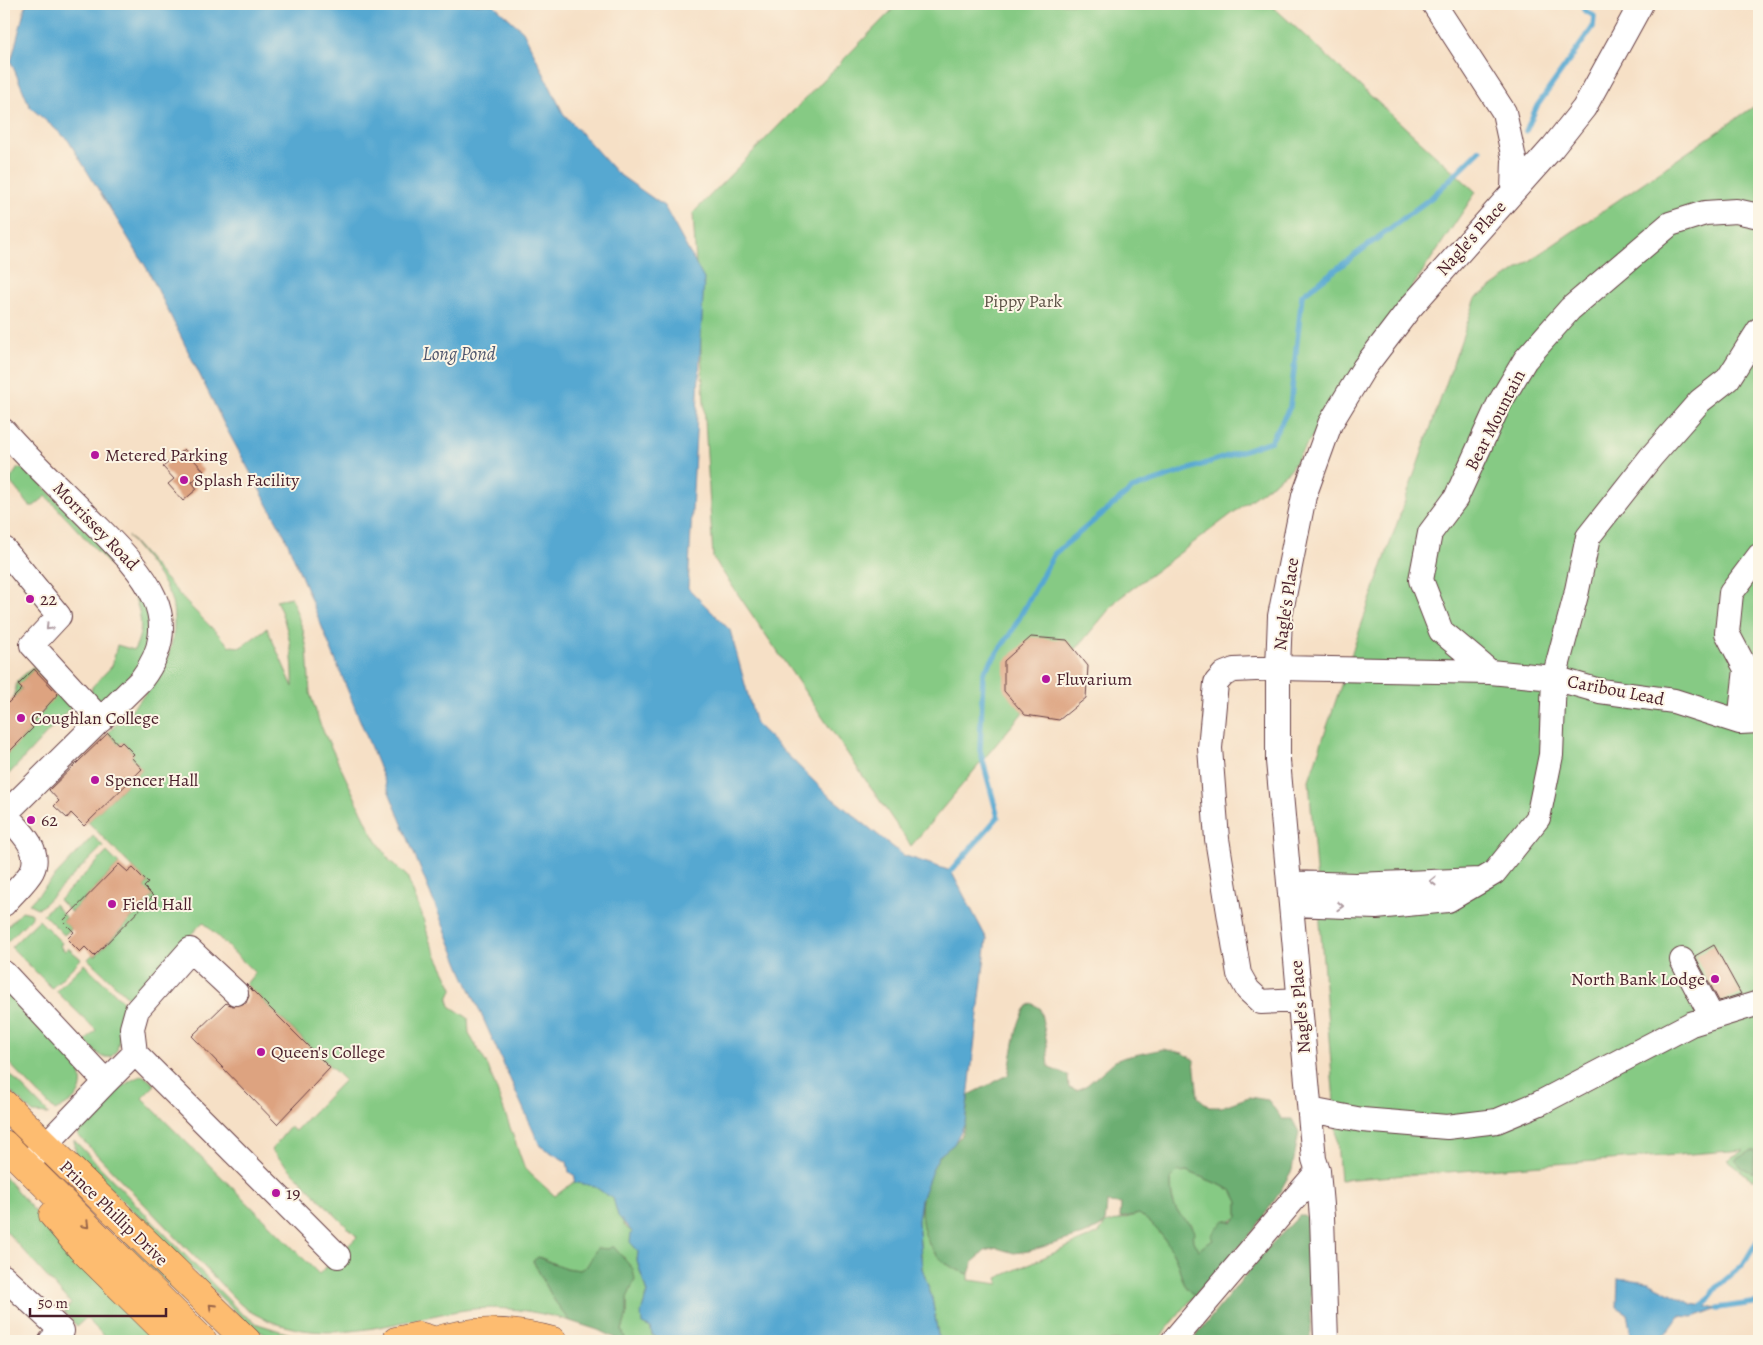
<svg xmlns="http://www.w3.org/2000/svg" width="1763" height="1345" font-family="Alegreya,serif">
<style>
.green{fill:#86ca84;stroke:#687458}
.forest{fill:#6cae72;stroke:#5b664e;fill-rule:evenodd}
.water{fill:#56a8d1;stroke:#50647e}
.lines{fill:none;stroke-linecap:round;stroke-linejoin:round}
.stream{stroke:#56a8d1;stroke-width:5.5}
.building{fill:#dda380}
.minor-casing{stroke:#643c42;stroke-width:26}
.major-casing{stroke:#643c42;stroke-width:29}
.minor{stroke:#fff;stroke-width:24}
.major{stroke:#fdbc70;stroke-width:28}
.oneway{stroke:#ae9aa0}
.oneway2{stroke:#9b664a}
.poi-dot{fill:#b5179e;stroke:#fcf5e5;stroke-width:2}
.labels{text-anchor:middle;stroke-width:4;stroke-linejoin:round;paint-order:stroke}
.street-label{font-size:18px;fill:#4a1f2b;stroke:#fcf5e5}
.park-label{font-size:18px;fill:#5c5246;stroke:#fcf5e5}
.poi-label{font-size:18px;fill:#4a1f2b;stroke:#fcf5e5;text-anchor:start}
.water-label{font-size:19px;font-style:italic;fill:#4f566d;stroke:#fcf5e5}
</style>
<rect width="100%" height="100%" fill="#fcf5e5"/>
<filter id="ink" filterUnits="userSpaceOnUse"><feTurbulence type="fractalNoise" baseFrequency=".02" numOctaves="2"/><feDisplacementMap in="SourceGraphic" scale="10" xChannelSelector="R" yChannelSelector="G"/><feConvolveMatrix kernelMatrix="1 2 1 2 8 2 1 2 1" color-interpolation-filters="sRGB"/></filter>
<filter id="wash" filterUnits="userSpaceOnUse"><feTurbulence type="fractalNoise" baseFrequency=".0096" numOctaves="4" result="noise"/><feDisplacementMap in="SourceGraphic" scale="20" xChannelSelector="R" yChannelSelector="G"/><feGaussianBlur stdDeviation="1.12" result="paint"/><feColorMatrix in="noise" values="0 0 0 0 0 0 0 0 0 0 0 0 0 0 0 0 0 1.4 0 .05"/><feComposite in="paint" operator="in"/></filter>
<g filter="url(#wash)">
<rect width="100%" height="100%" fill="#f6e0c6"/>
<!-- green -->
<path class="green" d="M898 4H1270L1476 192 1289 471 1117 600 911 846 713 558 693 213Z
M1759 103V1149H1757L1754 1181 1727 1160 1744 1150 1340 1180 1309 780 1360 629 1476 298Z
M18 468 29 471 131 578 149 613 150 625 145 659 100 709 91 694 92 687 112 666 117 645 134 650C146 627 140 609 130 587L46 496 34 506H30L11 483V478Z
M128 536 186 602 230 646 241 647 267 628 293 687C294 657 289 627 276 600L291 597 303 630 307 649 310 693 320 724 372 833 390 861 407 876 422 915 430 942 453 988 448 999 450 1006 468 1018 469 1034 488 1066 525 1169 555 1196 574 1182C581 1184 588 1184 595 1187 602 1191 605 1195 613 1198L624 1225 633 1233 631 1242 638 1251 637 1261 647 1293 645 1298 652 1335 665 1341H626L622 1330 627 1314V1298L631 1289 624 1257 587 1266 580 1270 565 1268 539 1257 533 1261 554 1300 570 1321C536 1311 500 1305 465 1310 401 1319 343 1345 278 1324 264 1319 250 1313 239 1303L77 1134C85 1120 128 1075 144 1076L155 1085 142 1098 319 1274 357 1237 271 1150 290 1127 295 1131 344 1080 246 984 255 973 203 922 146 981 131 1000 88 959 93 954 95 956 153 896 144 887 148 883 88 822 142 769 131 757 134 754 123 742 119 745 108 733C140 701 174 670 174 622 174 612 173 601 168 592 158 571 141 554 128 536Z
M34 666 72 706 9 774 4 769V757L33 728 30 725 45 710 41 706 50 701 58 694 34 669 18 685 22 689 13 698 17 681Z
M93 836 103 846 41 907 37 908 29 904Z
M107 852 119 864 71 912 59 900Z
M54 904 66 918 63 921 71 929 64 935 43 914Z
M22 911 31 913 32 917 7 942 4 938V930Z
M39 920 62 943 60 946 65 951 68 948 81 959 52 988 11 947Z
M84 964 127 1005 117 1050 111 1057H102L85 1042 96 1030 56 991Z
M4 990 78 1066C87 1092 77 1100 55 1111L4 1058Z
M4 1068 49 1114 33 1113 4 1085Z
M74 1140 241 1313 258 1324 299 1337V1341H278L251 1327 76 1155Z
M1178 1171H1187L1232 1190 1238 1202V1217L1218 1229 1212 1235 1213 1240 1198 1251 1192 1236V1225C1173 1214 1171 1198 1171 1178Z
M4 1176 45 1223 160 1341H109L86 1318 77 1326 64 1312 71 1304 4 1229Z
M67 1184 231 1341H225Z
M921 1200C919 1234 934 1265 969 1274V1280L999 1284 997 1278 1099 1233 1105 1224 1139 1214C1154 1224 1166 1239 1174 1255 1183 1272 1178 1283 1195 1295L1157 1341H939L932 1298 922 1268 918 1221Z"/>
<!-- forest -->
<path class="forest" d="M1031 1003 1040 1008 1047 1043 1049 1068 1068 1075 1069 1088 1077 1090 1087 1085 1115 1061 1125 1057 1163 1049 1183 1053 1194 1060 1198 1097 1209 1107H1221L1249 1097 1268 1100 1282 1119H1292L1299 1132 1292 1170 1278 1195 1255 1229 1195 1295C1178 1283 1183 1272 1174 1255 1166 1239 1154 1224 1139 1214L1120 1218 1121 1204 1107 1203 1105 1224 1086 1234 1029 1251 1014 1253 997 1248 985 1251 973 1262 969 1274C915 1260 910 1199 938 1158 945 1148 957 1144 962 1133 967 1121 966 1108 969 1095L1008 1075C1013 1056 1015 1015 1031 1003ZM1178 1171 1183 1173 1187 1171 1232 1190 1238 1202V1217L1233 1222 1224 1220 1211 1236 1213 1240 1198 1250 1192 1236 1195 1232C1192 1224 1188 1223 1182 1217 1171 1207 1171 1192 1171 1178Z
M1755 1150 1753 1173 1741 1167 1735 1160 1750 1151Z
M1299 1216H1305L1311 1222V1341H1192L1265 1251Z
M613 1246 633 1269 635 1280 627 1298V1314L622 1330 626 1341H621L598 1330 570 1321 554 1300 533 1261 538 1257 565 1268 580 1270 587 1266 597 1248 608 1249Z"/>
<!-- water -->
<path class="water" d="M26 4H493L523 31 563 113 617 173 664 206 704 279 688 588 730 630 756 724 827 794 903 855 951 871 987 939 965 1123 954 1144 939 1156 933 1168 921 1200 918 1221 922 1268 932 1298 939 1341H665L652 1335 651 1328 642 1324 641 1313 647 1293 637 1261 638 1251 630 1242 631 1234 633 1233 618 1216 613 1198C605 1195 602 1191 595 1187 588 1184 581 1184 574 1182L575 1176 569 1172 567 1162 540 1146 461 969 285 536 225 426 149 272 68 140 30 107 11 62Z
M1618 1278 1649 1282 1692 1304 1718 1308 1694 1317 1679 1316C1665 1338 1659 1341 1632 1341L1627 1313 1617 1307Z"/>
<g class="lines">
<!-- stream -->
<path class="stream" d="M1526 131 1537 106 1593 27 1594 16 1584 10 1583 4
M951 871 998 817 980 750 983 673 1011 633 1054 554 1132 489 1271 441 1290 407 1302 295 1432 197 1480 150
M1703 1306 1718 1286 1743 1265 1759 1238
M1718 1308 1759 1302"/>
</g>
<g id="blocks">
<!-- building -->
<path class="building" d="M184 449 204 471 192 482 197 489 183 501 168 484 174 479 163 467Z
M1031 637 1067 640 1088 666 1086 698 1059 720 1025 715 1004 691V661Z
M34 669 58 694 30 725 33 728 4 757V707L22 689 18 685Z
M108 733 119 745 122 742 134 754 131 757 142 769 84 826 71 813 67 818 54 806 59 801 49 790Z
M119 864 128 872 133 868 148 883 144 887 153 896 94 956 85 947 80 952 67 939 74 932 63 921Z
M1714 945 1741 994 1719 1001 1695 956Z
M246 984 330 1068 277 1124 192 1036 226 1003 233 1006 246 1003 249 996Z"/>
</g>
</g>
<g filter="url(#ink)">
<use href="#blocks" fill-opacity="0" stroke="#643c42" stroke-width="1"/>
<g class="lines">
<defs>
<path id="minor" d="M1434 4 1504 112 1514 159 1513 191
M4 431C30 461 61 489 89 518 135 565 192 613 141 680L5 814C17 828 43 849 32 871 26 882 12 894 4 904
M4 549 59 616 32 645 101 720
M1490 672 1441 631 1421 580 1430 533 1456 498 1499 404 1525 360 1570 309 1670 224 1705 213 1736 211 1759 216
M1740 722 1746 669 1727 633 1731 593 1759 556
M1289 883 1356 885 1480 880
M1291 904 1376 907 1448 900 1494 873 1538 818 1551 755 1554 678 1576 595 1588 537 1651 457 1700 401 1728 379 1759 330
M1682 960 1712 1017
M4 973 106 1082 33 1158
M1300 1000 1261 1002 1248 990 1239 974 1217 839 1210 748 1216 683 1224 674 1234 670 1278 668 1490 672 1554 678 1600 691 1674 701 1740 722 1759 721
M135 1053 338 1256
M106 1082 135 1053 132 1028 137 1010 190 950 236 993
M1310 1110 1362 1120 1447 1127 1497 1121 1540 1103 1691 1024 1759 1003
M4 1277 62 1331 51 1341
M1173 1341 1318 1171
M1326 1341 1322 1217 1318 1171 1314 1159 1278 761V668L1280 616 1304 496 1330 424 1364 368 1409 309 1553 147 1584 108 1641 4"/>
<path id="major" d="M4 1104 247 1341
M4 1144 203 1341
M53 1215 81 1248 175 1341
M396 1341 419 1336 436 1341
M435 1341C473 1328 515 1331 553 1341"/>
</defs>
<!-- minor casing -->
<use href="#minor" class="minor-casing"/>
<!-- major casing -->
<use href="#major" class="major-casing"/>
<!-- minor -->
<use href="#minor" class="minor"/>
<!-- major -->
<use href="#major" class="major"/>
</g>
<!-- one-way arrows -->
<defs><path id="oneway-chevron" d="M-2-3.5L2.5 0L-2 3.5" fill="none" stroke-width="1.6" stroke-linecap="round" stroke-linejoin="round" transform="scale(1.25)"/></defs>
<g class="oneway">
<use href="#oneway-chevron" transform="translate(49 627) rotate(133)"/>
<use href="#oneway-chevron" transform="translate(1433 881) rotate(179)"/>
<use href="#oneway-chevron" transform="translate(1340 906) rotate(2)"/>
</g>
<g class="oneway2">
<use href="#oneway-chevron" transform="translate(86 1225) rotate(45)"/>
<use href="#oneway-chevron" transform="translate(212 1307) rotate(-136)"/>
</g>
</g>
<!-- markers -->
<g class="poi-dot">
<circle cx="95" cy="455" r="5"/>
<circle cx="184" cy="480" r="5"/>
<circle cx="30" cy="599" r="5"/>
<circle cx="1046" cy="679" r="5"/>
<circle cx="21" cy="718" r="5"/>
<circle cx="95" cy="780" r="5"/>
<circle cx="31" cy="820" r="5"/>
<circle cx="112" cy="904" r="5"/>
<circle cx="1715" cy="979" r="5"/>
<circle cx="261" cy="1052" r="5"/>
<circle cx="276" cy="1193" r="5"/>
</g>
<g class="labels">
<!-- street labels -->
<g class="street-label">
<text transform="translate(1471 238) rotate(-48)" y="6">Nagle's Place</text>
<text transform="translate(1495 420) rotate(-63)" y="6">Bear Mountain</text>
<text transform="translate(96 526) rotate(46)" y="6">Morrissey Road</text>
<text transform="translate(1286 604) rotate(-82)" y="6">Nagle's Place</text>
<text transform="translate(1616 690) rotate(11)" y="6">Caribou Lead</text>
<text transform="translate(1300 1007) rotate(-95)" y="6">Nagle's Place</text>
<text transform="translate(114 1213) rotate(44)" y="6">Prince Phillip Drive</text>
</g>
<!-- park labels -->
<g class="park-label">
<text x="1023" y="307">Pippy Park</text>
</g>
<!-- poi labels -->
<g class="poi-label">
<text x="105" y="461">Metered Parking</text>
<text x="194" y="486">Splash Facility</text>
<text x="40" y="605">22</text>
<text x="1056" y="685">Fluvarium</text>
<text x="31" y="724">Coughlan College</text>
<text x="105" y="786">Spencer Hall</text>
<text x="41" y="826">62</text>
<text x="122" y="910">Field Hall</text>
<text x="1705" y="985" text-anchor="end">North Bank Lodge</text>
<text x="271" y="1058">Queen's College</text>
<text x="286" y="1199">19</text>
</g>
<!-- water labels -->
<g class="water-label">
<text x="459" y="360">Long Pond</text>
</g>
</g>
<!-- margin -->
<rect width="1763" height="1345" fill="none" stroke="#fcf5e5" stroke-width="20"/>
<!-- scale -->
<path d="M30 1308v8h136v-8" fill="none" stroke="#4a1f2b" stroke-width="2.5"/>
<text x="38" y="1308" font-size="15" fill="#4a1f2b" stroke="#fcf5e5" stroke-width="4" paint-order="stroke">50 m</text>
</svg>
